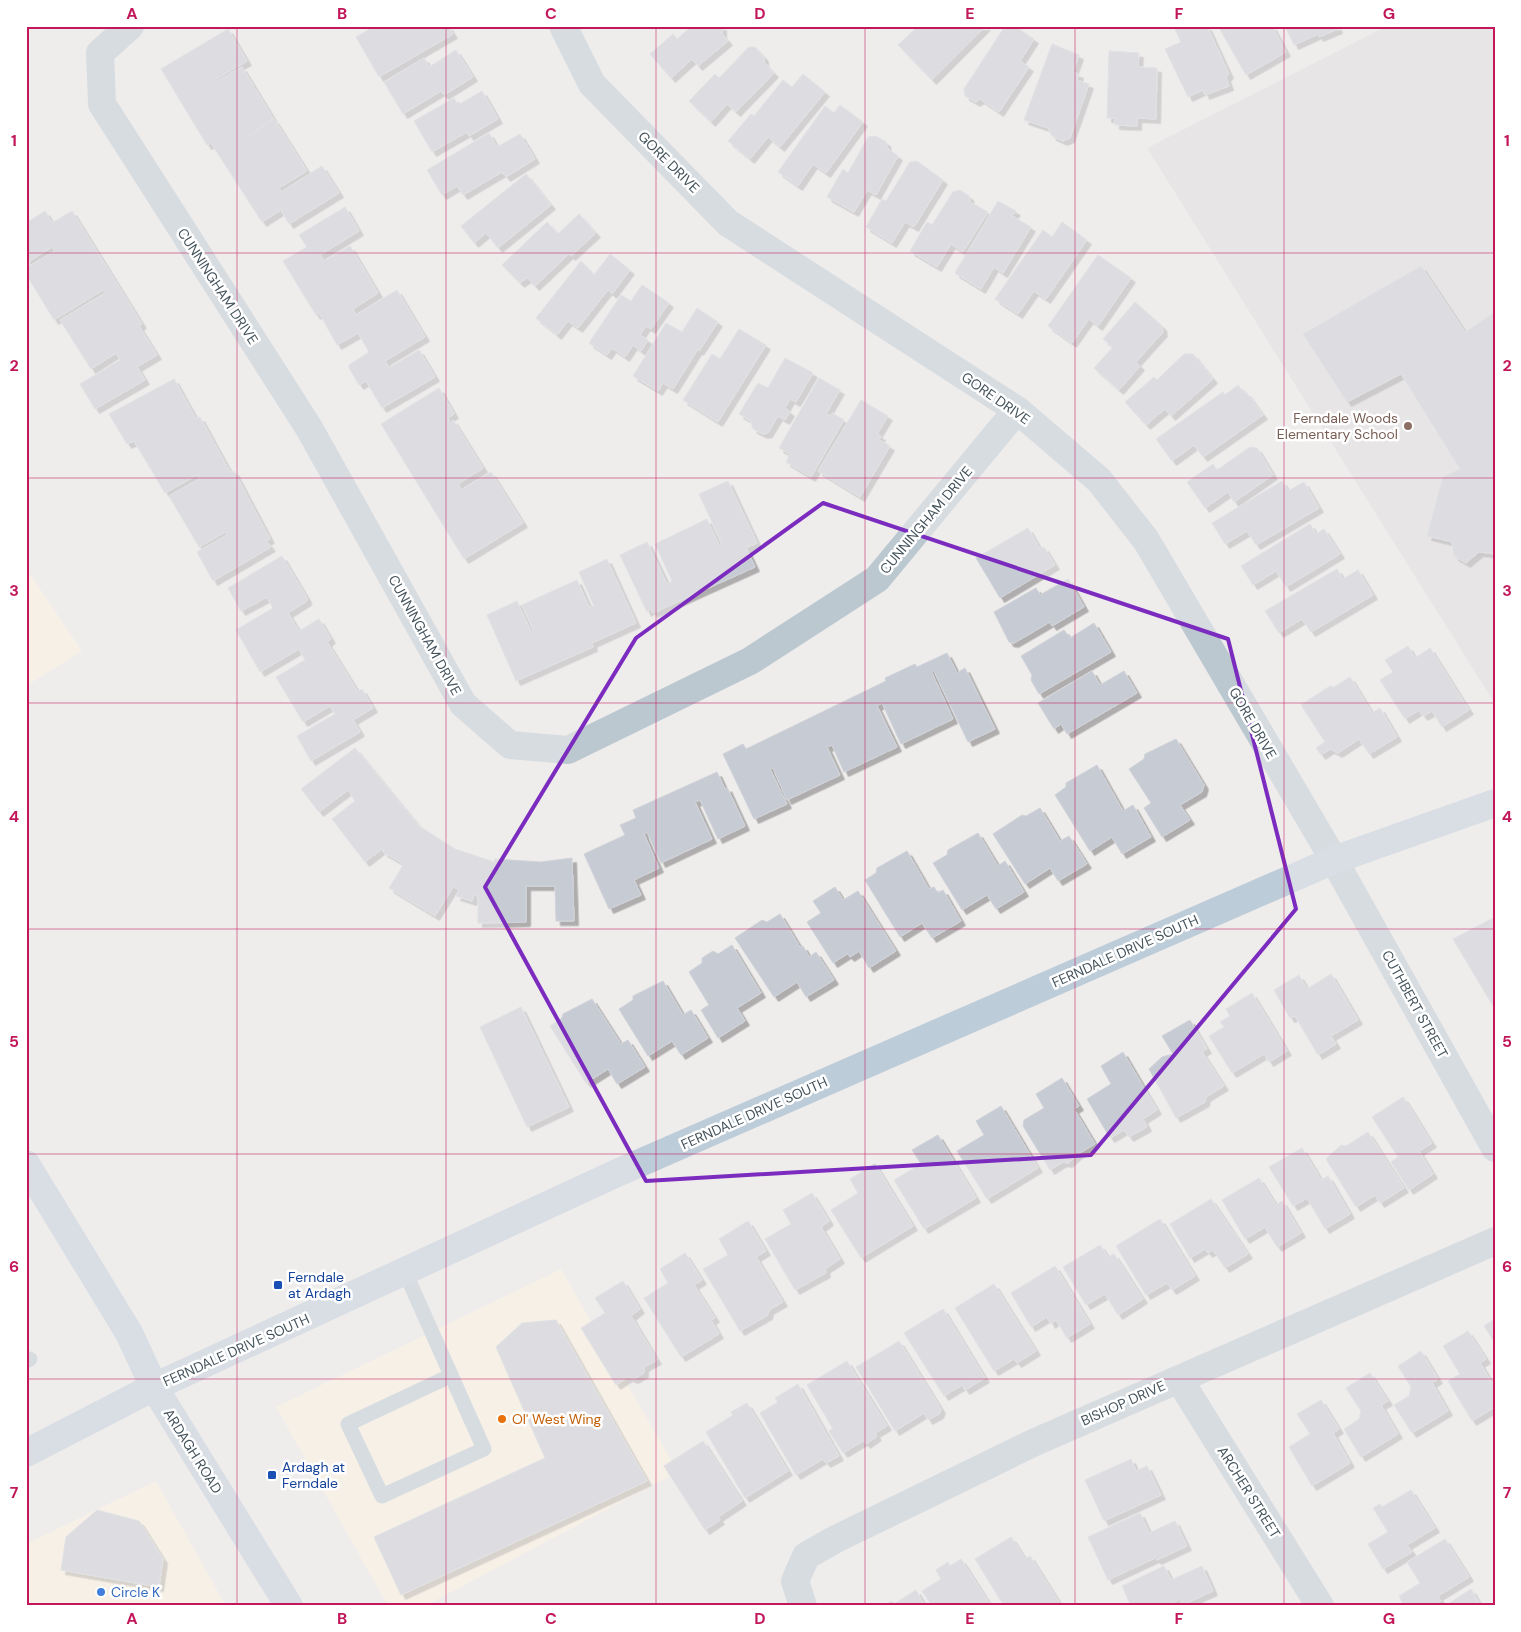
<svg xmlns="http://www.w3.org/2000/svg" width="1521" height="1632" font-family="'DM Sans',sans-serif">
<style>
.commercial{fill:#fef3e1}
.education{fill:#e0dcde}
.building{fill:#c7cbd3;stroke:#cfd3d9;filter:url(#shadow)}
.lines{fill:none;stroke-linecap:round;stroke-linejoin:round}
.lane{stroke:#bbc8d0;stroke-width:15}
.street{stroke:#bbc8d0;stroke-width:28}
.secondary{stroke:#bcccd8;stroke-width:28}
.marked{fill:none;stroke:#7b2cbf;stroke-width:4;stroke-linejoin:round}
.grid{fill:none;stroke:#c2185b;stroke-width:1;stroke-opacity:0.55}
.education-dot{fill:#8d6e63;stroke:#fff;stroke-width:2}
.transit-dot{fill:#1a4fb4;stroke:#fff;stroke-width:2}
.food-dot{fill:#e8710a;stroke:#fff;stroke-width:2}
.shop-dot{fill:#3f7fe0;stroke:#fff;stroke-width:2}
.labels{text-anchor:middle;stroke-width:5;stroke-linejoin:round;paint-order:stroke}
.street-label{font-size:14px;fill:#43525b;stroke:#fff}
.education-label{font-size:14px;fill:#785e54;stroke:#fff;text-anchor:end}
.transit-label{font-size:14px;fill:#164399;stroke:#fff;text-anchor:start}
.food-label{font-size:14px;fill:#c56008;stroke:#fff;text-anchor:start}
.shop-label{font-size:14px;fill:#366cbe;stroke:#fff;text-anchor:start}
.neatline{fill:none;stroke:#c2185b;stroke-width:2}
.grid-label{font-size:16px;text-anchor:middle;font-weight:bold;fill:#c2185b}
</style>
<defs>
<filter id="shadow"><feDropShadow dx="4.5" dy="4.5" stdDeviation="0" flood-color="#0004"/></filter>
</defs>
<rect width="100%" height="100%" fill="#efecec"/>
<!-- commercial -->
<path class="commercial" d="M26 568 82 651 26 686Z
M561 1269 678 1472 425 1606H388L276 1407Z
M156 1481 226 1606H26V1544Z"/>
<!-- education -->
<path class="education" d="M1387 26H1495V704L1147 148Z"/>
<!-- building -->
<path class="building" d="M375 26H448L453 34 379 77 356 37Z
M692 26H722V34L728 41 698 66 692 59 671 78 650 54 673 34 677 39Z
M918 26H986L932 80 898 45Z
M1005 26H1014L1034 39 1020 61 1029 67 999 112 980 99 976 102 965 96 964 89Z
M1182 26H1207L1229 74 1226 77 1229 86 1205 95 1203 90 1188 97 1165 49 1181 42 1175 29Z
M1218 26H1272L1286 52 1246 75Z
M1285 26H1337L1338 29 1319 37 1318 34 1294 45Z
M228 29 247 61 216 79 217 81 242 67 273 118 248 136 249 137 274 119 307 171 279 188 281 192 322 166 339 193 289 224 281 210 262 222 211 143 207 145 161 69Z
M1052 44 1079 55 1073 72 1079 74 1077 80 1089 84 1070 138 1063 141 1052 136 1048 128 1024 120Z
M749 47H755L764 57V62L774 73 736 112 727 104 711 122 689 101 715 74 719 78Z
M456 50 473 77 444 95 441 91 403 114 384 82 424 58 429 67Z
M1109 51 1139 53 1138 67 1157 68 1156 119 1137 118V126L1115 125V118H1107Z
M803 74 825 92 780 147 768 137 750 159 728 141 751 114 754 116 783 80 792 87Z
M482 91 498 119 469 136 467 132 432 152 414 121 454 98 458 105Z
M840 105 863 122 826 173 813 164 798 186 778 172 825 106 834 113Z
M489 133 497 147 520 134 535 159 506 177 502 172 463 195 457 186 442 195 427 170Z
M876 136 886 142 887 148 898 156 876 195 867 190 854 212 827 197 843 169 848 173 868 137Z
M917 161 943 180 914 227 905 222 892 243 866 227 882 199 886 201 910 162Z
M526 174 551 205 498 248 486 233 474 243 461 226Z
M960 190 969 196 970 202 988 212 963 252 951 244 937 267 910 251 927 222 932 225 953 192Z
M998 201 1016 211 1012 216 1031 227 1003 273 994 267 981 289 955 273Z
M345 207 359 231 320 255 324 261 350 246 378 293 353 309 356 315 397 290 425 337 385 361 389 368 419 350 435 377 382 408 366 381 359 385 349 368V365L369 352 358 333 337 345 319 313 316 315 283 261 307 247 299 235Z
M45 211 52 223 72 211 142 324 139 326 157 355 137 367 145 380 95 409 80 384 120 360 116 353 91 369 60 320 105 293 103 290 54 320 26 274V268L55 251 52 247 26 263V223Z
M579 214 596 233 571 256 569 254 535 286 527 278 520 283 502 265 547 222 558 234Z
M1062 222 1087 240 1046 299 1034 291 1018 314 995 299 1043 230 1052 237Z
M610 254 630 270 612 294 608 290 578 328 568 321 557 335 536 318 581 261 594 275Z
M1098 255 1131 278 1098 326 1089 319 1072 343 1048 326Z
M1421 266 1465 332 1495 312V554L1479 552 1466 563 1454 556 1452 542 1427 536 1443 477 1460 469 1401 374 1347 402 1303 334Z
M642 285 669 303 651 329 646 326 640 335 648 340 641 351 633 345 625 357 612 348 607 355 589 343 621 295 631 301Z
M1135 302 1162 326 1163 332 1136 362 1140 366 1119 390 1094 368 1113 347 1103 339Z
M697 308 718 322 699 351 698 349 673 389 663 383 658 391 633 376 666 323 682 332Z
M739 329 766 345 718 422 683 400 712 354 720 359Z
M1184 354H1193L1213 379 1171 416 1165 409 1146 425 1125 402 1154 377 1157 380Z
M785 358 813 373 796 402 790 399 785 408 790 412 785 420 778 416 768 433 763 434 753 429 751 421 739 414 758 383 768 388Z
M819 378 840 390 826 414 830 416 832 413 844 420 811 477 786 462 790 454 779 448Z
M174 379 196 419 200 417 230 472 234 471 270 539 266 541 271 547 213 581 197 552 227 535 225 532 199 547 169 496 199 479 197 475 165 493 134 441 127 444 109 414Z
M1238 385 1244 393 1246 392 1263 415 1203 457 1194 445 1172 461 1156 439 1223 392 1225 395Z
M439 388 454 414 448 418 450 423 453 420 483 468 458 484 461 490 491 472 523 523 464 559 381 424Z
M861 400 888 416 877 434 881 436 879 440 890 446 860 497 818 471Z
M1250 447 1257 448 1273 475 1234 502 1228 492 1205 508 1187 482 1213 464 1217 470Z
M728 481 757 543 746 548 755 567 653 613 651 609 647 612 620 555 647 542 667 584 672 581 655 544 707 519 719 545 722 544 699 494Z
M1282 481 1288 491 1304 482 1319 508 1256 545 1247 531 1225 544 1212 523Z
M1310 524 1316 534 1324 529 1340 554 1286 587 1276 571 1253 585 1241 566Z
M1028 528 1040 549 1044 547 1055 565 1000 598 976 558Z
M282 556 307 598V601L288 613 299 631 319 619 331 639 327 642 358 692 362 689 373 708 353 720 360 732 311 761 297 736 335 714 330 706 303 722 276 677 305 660 299 649 260 672 236 630 273 608 267 597 241 611 228 588Z
M607 559 636 623 592 643 593 647 516 681 487 615 517 601 531 632 534 631 522 605 577 580 589 607 594 606 579 572Z
M1337 569 1343 579 1358 570 1373 595 1311 632 1302 619 1279 633 1265 611Z
M1068 579 1084 607 1052 626 1050 622 1014 643 1009 642 994 612 1036 588 1040 595Z
M1094 623 1111 652 1039 694 1031 680 1032 675 1021 656 1064 630 1070 638Z
M1408 646 1415 658 1430 648 1469 710 1442 727 1432 711 1423 716 1419 710 1405 719 1380 680 1393 672 1385 660Z
M947 653 957 673 965 668 995 729 968 742 934 671 932 673 953 719 901 744 882 703 877 706 897 747 844 772 832 745 827 747 840 775 787 800 773 768 770 769 787 804 754 819 723 754 743 744 746 749 886 681 885 678 915 664 917 667Z
M1092 671 1100 685 1124 671 1137 693 1067 734 1061 724 1054 729 1038 703Z
M1350 677 1372 713 1380 708 1397 737 1369 754 1359 739 1338 753 1330 749 1321 755 1316 748 1325 742 1301 705 1330 686 1334 687Z
M1176 739 1204 785 1202 792 1180 805 1190 820 1162 837 1144 808 1151 803 1129 769 1144 759 1145 754Z
M355 748 419 826 455 849 494 862 495 859 541 862 572 858 574 921H556L555 886H526V922L478 923V896L474 895 472 901 456 896 459 889 453 887 435 916 389 888 404 864 383 852V848L365 862 332 819 355 801 348 790 319 812 301 789Z
M1097 765 1123 811 1133 805 1151 837 1122 854 1112 837 1090 851 1055 795 1066 787V783Z
M717 772 725 789 727 787 745 826 718 839 700 800 695 802 712 839 661 863 647 832 644 834 659 868 634 880 641 895 609 909 584 854 625 835 620 825 636 818 633 810Z
M1040 808 1060 841 1069 836 1087 864 1058 881 1050 868 1025 884 993 834 1022 815 1026 816Z
M978 833 998 866 1005 861 1024 892 996 909 987 895 962 910 933 863 947 855 948 850Z
M907 851 929 889 934 887 938 893 943 890 961 921 932 938 922 923 900 937 865 880 876 873 877 868Z
M835 887 843 900 858 891 896 951 869 968 859 951 850 957 847 954 833 963 807 922 821 913 813 901Z
M780 914 800 947 803 946 809 957 816 952 834 980 806 997 797 982 774 997 735 938 762 920 767 922Z
M1495 917V1005L1493 1006 1453 939Z
M732 945 761 993 737 1008 745 1021 718 1038 701 1010 709 1005 689 972 702 963V958L713 951 718 954Z
M1331 974 1358 1020 1331 1036 1336 1044 1318 1055 1295 1016 1290 1018 1274 990 1299 975 1307 989Z
M663 981 683 1015 691 1010 708 1038 681 1055 672 1041 648 1056 619 1009 633 1000V996Z
M1252 993 1287 1051 1269 1062 1264 1054 1232 1073 1209 1036 1224 1027 1220 1022 1230 1016 1226 1009Z
M592 999 621 1044 628 1040 645 1067 617 1084 608 1069 586 1083 550 1026 562 1018 563 1014Z
M521 1007 569 1107 527 1127 480 1027Z
M1190 1020 1207 1049 1202 1052 1224 1086 1206 1097 1205 1102 1176 1118 1149 1069 1162 1057 1173 1054 1162 1036Z
M1123 1052 1157 1110 1143 1119 1147 1127 1129 1137 1124 1130 1110 1138 1087 1099 1111 1084 1101 1066Z
M1062 1078 1079 1106 1074 1109 1095 1144 1078 1154 1068 1163 1063 1162 1050 1170 1023 1126 1024 1120 1044 1108 1036 1094Z
M1403 1097 1432 1143 1419 1151 1433 1174 1409 1190 1391 1162 1398 1157 1372 1117Z
M1001 1106 1038 1168 987 1199 957 1151 984 1135 976 1121Z
M1368 1132 1404 1188 1380 1203 1375 1195 1356 1207 1326 1159 1341 1145 1346 1146Z
M938 1135 976 1198 924 1229 894 1180 921 1164 912 1150Z
M1302 1148 1321 1180 1328 1176 1350 1214 1325 1229 1307 1198 1293 1206 1269 1167Z
M875 1164 913 1226 861 1258 831 1210 858 1193 850 1179Z
M1259 1178 1276 1205 1282 1201 1301 1233 1277 1247 1265 1227 1245 1239 1222 1200Z
M812 1193 829 1221 821 1227 840 1259 825 1269 826 1273 795 1290 765 1239 791 1224 783 1210Z
M1211 1199 1248 1254 1225 1268 1213 1250 1208 1253 1205 1249 1190 1258 1170 1224Z
M1160 1219 1195 1276 1172 1290 1167 1283 1146 1295 1116 1246Z
M748 1221 766 1251 756 1257 783 1302 769 1310 768 1315 740 1331 703 1269 728 1255 719 1239Z
M1100 1245 1108 1257 1114 1254 1143 1299 1118 1315 1105 1294 1086 1305 1063 1267Z
M685 1253 702 1280 694 1285 715 1318 711 1320 719 1334 681 1357 644 1298 668 1283 660 1269Z
M1055 1266 1090 1324 1067 1338 1056 1320 1051 1324 1047 1317 1031 1327 1011 1293Z
M623 1281 640 1309 631 1316 657 1360 644 1367V1373L634 1379 628 1377 616 1385 581 1328 605 1313 595 1298Z
M994 1284 1036 1351 1017 1363 1014 1359 994 1371 955 1308Z
M943 1309 985 1378 965 1390 962 1385 944 1396 904 1333Z
M1495 1319V1343L1484 1326Z
M556 1320 647 1481 401 1595 374 1537 545 1458 496 1347 522 1323Z
M1468 1331 1486 1359 1480 1363 1495 1388V1407L1472 1421 1448 1381 1460 1374 1443 1346Z
M899 1341 941 1409 939 1414 928 1420 924 1413 895 1431 856 1367Z
M1421 1351 1438 1379 1432 1383 1448 1411 1412 1433 1394 1405 1409 1396 1411 1387 1398 1366Z
M847 1361 887 1426 875 1433 877 1436 866 1444 863 1441 843 1453 829 1431 833 1429 807 1385Z
M1370 1373 1388 1401 1381 1405 1398 1434 1361 1457 1344 1429 1359 1419 1361 1411 1346 1388Z
M798 1384 839 1456 826 1463 823 1459 796 1475 760 1413 778 1402 775 1398Z
M1321 1400 1339 1429 1333 1433 1350 1463 1312 1486 1289 1447 1310 1434 1297 1414Z
M747 1403 788 1471 745 1498 706 1432 733 1415 731 1412Z
M703 1441 742 1501 718 1517 720 1520 705 1530 664 1466Z
M1131 1459 1136 1471 1147 1466 1161 1495 1104 1521 1085 1480Z
M1411 1490 1435 1528 1407 1545 1412 1552 1383 1569 1368 1544 1388 1532 1373 1508 1380 1504 1382 1507Z
M97 1510 139 1521 163 1559 159 1587 61 1570 66 1537Z
M1140 1513 1149 1533 1175 1521 1187 1546 1157 1560 1155 1558 1108 1580 1088 1537Z
M1011 1537 1025 1559 1030 1556 1060 1604 1056 1606H1004L975 1559Z
M1445 1539 1469 1577 1438 1596 1441 1601 1432 1606H1404L1399 1596 1420 1583 1407 1562Z
M961 1559 991 1606H932L922 1591 941 1579 936 1570 948 1562 950 1566Z
M1164 1566 1171 1580 1202 1566 1213 1591 1182 1605 1180 1599 1166 1606H1131L1122 1586Z
M1471 1589 1481 1606H1445Z
M916 1590 925 1606H883L892 1601 894 1604Z"/>
<g class="lines">
<!-- lane -->
<path class="lane" d="M405 1272 484 1449 382 1496 348 1424 450 1376
M26 1361 30 1359"/>
<!-- street -->
<path class="street" d="M130 26 100 53 102 104 309 428 463 704 510 745 568 750 750 661 877 579 1017 410
M563 26 592 84 728 223 1017 410 1099 480 1146 540 1334 860 1495 1148
M1179 1379 1320 1606
M803 1606 795 1581 806 1556 834 1540 1033 1443 1495 1241"/>
<!-- secondary -->
<path class="secondary" d="M26 1164 129 1333 154 1387 289 1606
M26 1453 154 1387 617 1173 1334 860 1495 803"/>
</g>
<!-- marked area -->
<path d="M0 0H1521V1632H0ZM823 503 1228 639 1296 909 1091 1155 646 1181 485 887 636 638Z" fill="#efecec" fill-opacity=".55" fill-rule="evenodd"/>
<path class="marked" d="M823 503 1228 639 1296 909 1091 1155 646 1181 485 887 636 638Z"/>
<!-- grid -->
<path class="grid" d="M237 26V1606M446 26V1606M656 26V1606M865 26V1606M1075 26V1606M1284 26V1606M26 253H1495M26 478H1495M26 703H1495M26 929H1495M26 1154H1495M26 1379H1495"/>
<!-- markers -->
<circle class="education-dot" cx="1408" cy="426" r="5"/>
<g class="transit-dot">
<rect x="273" y="1280" width="10" height="10" rx="2.5"/>
<rect x="267" y="1470" width="10" height="10" rx="2.5"/>
</g>
<circle class="food-dot" cx="502" cy="1419" r="5"/>
<circle class="shop-dot" cx="101" cy="1592" r="5"/>
<g class="labels">
<!-- street labels -->
<g class="street-label">
<text transform="translate(669 162) rotate(45)" y="5">GORE DRIVE</text>
<text transform="translate(218 286) rotate(57)" y="5">CUNNINGHAM DRIVE</text>
<text transform="translate(996 398) rotate(35)" y="5">GORE DRIVE</text>
<text transform="translate(926 520) rotate(-50)" y="5">CUNNINGHAM DRIVE</text>
<text transform="translate(425 635) rotate(61)" y="5">CUNNINGHAM DRIVE</text>
<text transform="translate(1253 723) rotate(60)" y="5">GORE DRIVE</text>
<text transform="translate(1125 951) rotate(-24)" y="5">FERNDALE DRIVE SOUTH</text>
<text transform="translate(1415 1004) rotate(61)" y="5">CUTHBERT STREET</text>
<text transform="translate(754 1113) rotate(-24)" y="5">FERNDALE DRIVE SOUTH</text>
<text transform="translate(236 1350) rotate(-24)" y="5">FERNDALE DRIVE SOUTH</text>
<text transform="translate(1123 1403) rotate(-24)" y="5">BISHOP DRIVE</text>
<text transform="translate(193 1451) rotate(58)" y="5">ARDAGH ROAD</text>
<text transform="translate(1249 1492) rotate(58)" y="5">ARCHER STREET</text>
</g>
<!-- education labels -->
<g class="education-label">
<text x="1398" y="423">Ferndale Woods<tspan x="1398" dy="16">Elementary School</tspan></text>
</g>
<!-- transit labels -->
<g class="transit-label">
<text x="288" y="1282">Ferndale<tspan x="288" dy="16">at Ardagh</tspan></text>
<text x="282" y="1472">Ardagh at<tspan x="282" dy="16">Ferndale</tspan></text>
</g>
<!-- food labels -->
<g class="food-label">
<text x="512" y="1424">Ol' West Wing</text>
</g>
<!-- shop labels -->
<g class="shop-label">
<text x="111" y="1597">Circle K</text>
</g>
</g>
<!-- border -->
<rect width="1521" height="1632" fill="none" stroke="#ffffff" stroke-width="55"/>
<rect x="28" y="28" width="1466" height="1576" class="neatline"/>
<g class="grid-label">
<text x="132" y="19">A</text>
<text x="342" y="19">B</text>
<text x="551" y="19">C</text>
<text x="760" y="19">D</text>
<text x="970" y="19">E</text>
<text x="1179" y="19">F</text>
<text x="1389" y="19">G</text>
<text x="14" y="146">1</text>
<text x="1507" y="146">1</text>
<text x="14" y="371">2</text>
<text x="1507" y="371">2</text>
<text x="14" y="596">3</text>
<text x="1507" y="596">3</text>
<text x="14" y="822">4</text>
<text x="1507" y="822">4</text>
<text x="14" y="1047">5</text>
<text x="1507" y="1047">5</text>
<text x="14" y="1272">6</text>
<text x="1507" y="1272">6</text>
<text x="14" y="1498">7</text>
<text x="1507" y="1498">7</text>
<text x="132" y="1624">A</text>
<text x="342" y="1624">B</text>
<text x="551" y="1624">C</text>
<text x="760" y="1624">D</text>
<text x="970" y="1624">E</text>
<text x="1179" y="1624">F</text>
<text x="1389" y="1624">G</text>
</g>
</svg>
